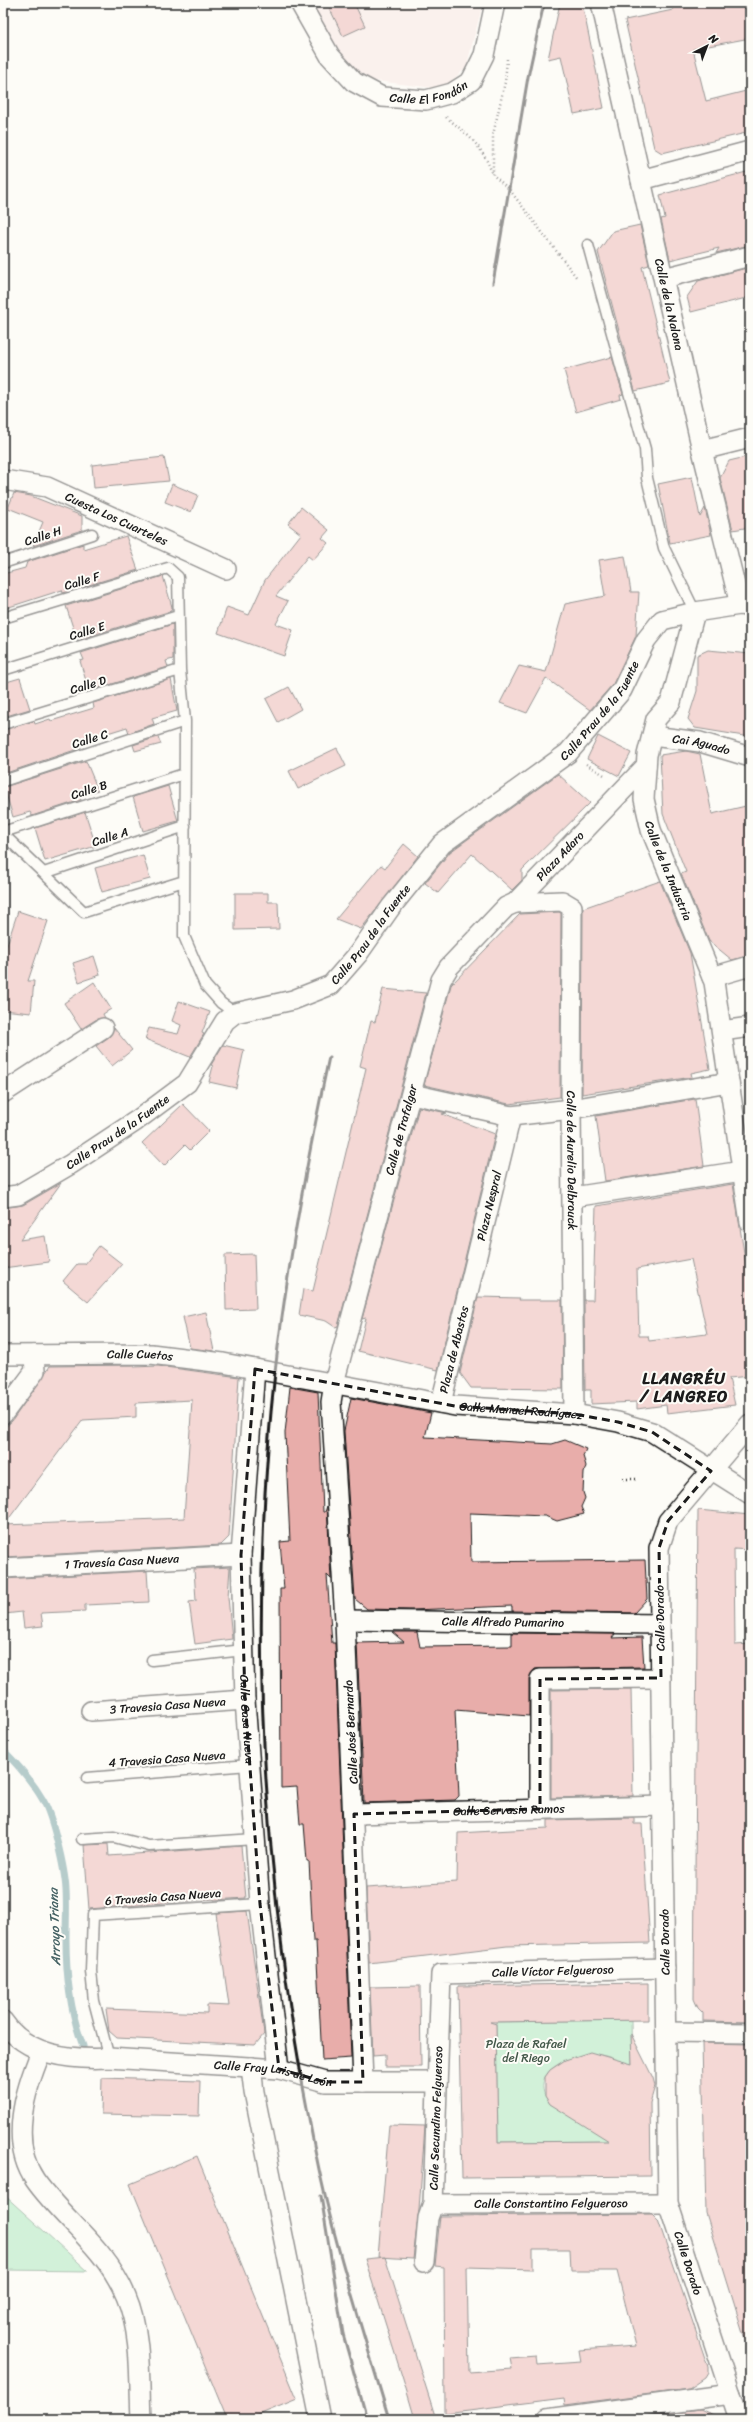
<svg xmlns="http://www.w3.org/2000/svg" width="753" height="2422" font-family="Sriracha,sans-serif">
<style>
.built{fill:#f7e4e0}
.green{fill:#9de5b3;stroke:#5c8068}
.lines{fill:none;stroke-linecap:round;stroke-linejoin:round}
.stream{stroke:#619295;stroke-width:7}
.building{fill:#e8adaa;stroke:#1c1c1c;fill-rule:evenodd}
.lane-casing{stroke:#1c1c1c;stroke-width:13}
.street-casing{stroke:#1c1c1c;stroke-width:22}
.path{stroke:#1c1c1c;stroke-width:2.5;stroke-dasharray:1 3;stroke-linecap:butt}
.lane{stroke:#fdfcf7;stroke-width:10}
.street{stroke:#fdfcf7;stroke-width:19}
.rail{stroke:#1c1c1c;stroke-width:3}
.marked{fill:none;stroke:#1c1c1c;stroke-width:3;stroke-dasharray:8 5;stroke-linejoin:round}
.labels{text-anchor:middle;stroke-width:4;stroke-linejoin:round;paint-order:stroke}
.street-label{font-size:12px;fill:#1c1c1c;stroke:#fdfcf7}
.park-label{font-size:12px;fill:#435849;stroke:#fdfcf7}
.water-label{font-size:13px;font-style:italic;fill:#446163;stroke:#fdfcf7}
.district-label{font-size:16px;font-weight:bold;letter-spacing:1px;fill:#1c1c1c;stroke:#fdfcf7}
</style>
<rect width="100%" height="100%" fill="#fdfcf7"/>
<filter id="ink" filterUnits="userSpaceOnUse"><feTurbulence type="fractalNoise" baseFrequency=".025" numOctaves="2"/><feDisplacementMap in="SourceGraphic" scale="8" xChannelSelector="R" yChannelSelector="G"/><feConvolveMatrix kernelMatrix="1 2 1 2 8 2 1 2 1" color-interpolation-filters="sRGB"/></filter>
<g filter="url(#ink)">
<!-- built -->
<path class="built" d="M312 3H483L466 68 442 89 368 80 339 56Z"/>
<!-- green -->
<path class="green" d="M631 2020 632 2069C622 2063 613 2057 601 2055 575 2052 524 2070 550 2104L634 2141 498 2142 496 2022Z
M3 2194 88 2271 3 2270Z"/>
<g class="lines">
<!-- stream -->
<path class="stream" d="M3 1750C18 1765 32 1781 43 1800 53 1817 65 1870 66 1890 67 1906 66 1923 66 1939 66 1975 70 2012 83 2046"/>
</g>
<!-- building -->
<path class="building" d="M327 3H354L365 26 343 36Z
M560 3H582L604 108 574 114 561 56 548 59Z
M672 3H750V38L693 49 706 101 750 90V132L662 153 654 148 625 20 673 10Z
M750 171V245L716 253 719 248 670 260 661 219 665 218 660 195Z
M640 225 649 265 642 267 670 383 635 391 598 252 613 231Z
M750 267V297L691 312 687 297 698 281Z
M612 357 623 394 620 395 621 399 576 412 564 370Z
M750 456V527L733 530 720 478 729 461Z
M164 457 169 481 94 488 92 465Z
M692 477 700 517 705 508 711 535 670 543 658 484Z
M172 484 198 495 191 512 165 502Z
M14 493 31 496 82 516V530L33 546 43 522 8 508Z
M301 507 329 530 322 538 328 543 313 560 308 556 276 596 288 601 276 624 293 630 284 656 218 633 227 607 249 615 265 580 301 534 288 524Z
M126 536 138 570 63 593 62 590 3 609V574L25 568 27 562 83 544V549Z
M625 556 631 592H639L636 636 613 684 590 710 546 678 527 713 500 703 519 666 546 672 565 604 605 596 599 560Z
M163 576 172 607 171 611 77 640 66 606Z
M173 624V659L166 661 168 667 89 691 80 661 84 660 81 653Z
M708 650 750 654V737L695 728 688 719 697 691V655Z
M20 678 30 709 3 717V683Z
M171 679 177 711 152 718 154 724 129 733 127 727 79 742 81 748 3 774V730L34 721 35 724 50 719 51 721 94 708 93 703Z
M289 687 301 709 278 722 266 699Z
M598 736 631 753 619 776 587 759Z
M158 737 161 744 135 751 133 745Z
M337 748 346 766 298 789 289 771Z
M686 751 700 754 712 814 750 805V955L732 960 709 941 681 874 686 872 663 814 660 755Z
M86 761 98 790 80 797 81 800 32 816 30 812 13 817 4 787Z
M558 774 590 803 522 870V880L512 890 472 854 438 893 425 883 450 852Z
M168 786 178 821 143 831 133 797Z
M85 812 96 846 45 861 35 828Z
M404 844 418 856 361 929 336 919 381 865 385 868Z
M143 855 150 879 102 892 95 868Z
M660 881 690 953 710 1069 691 1073 692 1077 582 1094 583 908Z
M235 893H268V902H278L279 929 235 930Z
M18 911 48 921 28 981H34L31 1013 3 1010V957Z
M559 912 561 913 560 1097 509 1104 424 1085 451 985 520 914Z
M94 956 100 975 79 982 73 963Z
M94 982 111 1009 103 1014 105 1018 97 1019 81 1029 64 1003Z
M383 989 426 993 338 1326 335 1327 326 1321 299 1315 303 1289 313 1291 366 1068 360 1066 371 1021 375 1022Z
M179 1001 210 1012 202 1033 204 1034 190 1057 145 1039 149 1028 178 1034 181 1025 172 1021Z
M114 1028 132 1050 112 1066 96 1046 109 1037Z
M223 1045 244 1050 236 1088 209 1082 213 1066 211 1065Z
M695 1099 704 1166 605 1181 596 1116Z
M183 1104 209 1131 190 1150 185 1145 164 1166 142 1143Z
M419 1107 447 1113 442 1114 495 1134 438 1370 358 1351 366 1318 362 1319Z
M61 1183 20 1240 45 1236 49 1262 3 1268V1208L23 1205Z
M733 1184 750 1290V1376L729 1378 735 1405 667 1413 666 1405 637 1409V1402L591 1404V1390H585L584 1300H593L596 1206ZM691 1259 707 1334 649 1341 648 1336H639L637 1269Z
M99 1246 122 1264 88 1302 63 1281 77 1264H85Z
M254 1254 256 1309 226 1310 225 1255Z
M478 1297 520 1298 519 1300H562L563 1389 471 1388 460 1373Z
M206 1312 214 1351 190 1348 183 1317Z
M134 1365V1367L158 1366 239 1377 229 1537 221 1545 4 1557 3 1429 12 1421 50 1366ZM192 1400 184 1518 4 1525 83 1420 136 1417V1403Z
M290 1387 318 1392 323 1512H325L327 1506 331 1579 327 1575 332 1643H335L351 2058 322 2060 316 1941H313L309 1861H307L304 1824H300L297 1787 281 1788 280 1589H284L280 1542 290 1541 285 1433Z
M351 1398 431 1413 425 1437 552 1444 565 1440 586 1449 583 1456 586 1466 584 1473 583 1492 585 1498 581 1507 584 1514 557 1521 545 1516 470 1513 471 1562 645 1560 647 1599 634 1613 512 1611V1606L412 1610 367 1609 355 1599 344 1431Z
M698 1510 750 1515V1550L734 1549 735 1645 750 1644V2022L703 2021V2013L698 2008 694 1999Z
M230 1567 228 1597 232 1639 195 1644 189 1602 196 1601 194 1569Z
M147 1571 149 1602 85 1605V1611L41 1613 43 1626 24 1628 22 1612 5 1614 3 1579Z
M392 1632H417L420 1647 512 1646V1633L615 1634 612 1638 642 1637 644 1667 535 1669 529 1679V1716L455 1710 459 1796 455 1800 364 1803 357 1643 404 1642Z
M631 1689 633 1796 551 1798V1690Z
M634 1818V1824H642L650 1943 507 1946 369 1963 366 1888 457 1882 458 1833 548 1828V1820Z
M108 1844 109 1856 241 1846 246 1898 214 1900V1899L89 1909 84 1845Z
M247 1911 264 2034 255 2045 117 2038 109 2031 106 2009 207 2013V2005L229 2006 216 1913Z
M648 1983V2020L490 2022 496 2024 498 2142 609 2141 550 2104 545 2096V2077L550 2070 565 2060 590 2052 632 2064 631 2034 653 2078 655 2086 650 2103 651 2176 462 2178 458 1986Z
M420 1986 421 2067H385V2055L373 2056 370 1987Z
M702 2043 750 2044V2181H747L746 2218H750V2339H745L706 2213Z
M102 2078 200 2081 199 2116 101 2114Z
M389 2125 425 2126 419 2210 413 2259 378 2257Z
M197 2156 297 2399 249 2419H227L130 2184Z
M652 2214 658 2220 708 2367V2373L705 2378 689 2389 565 2405 564 2398 445 2413 444 2267 435 2266 440 2216ZM533 2249H570L571 2271H617L636 2346 579 2350 581 2362 537 2365 536 2356 510 2358 512 2369 469 2372 467 2267 533 2269Z
M385 2257 436 2419H415L407 2392 365 2259Z
M700 2409 722 2419H629Z"/>
<g class="lines">
<defs>
<path id="lane" d="M588 245 624 377
M626 382 645 449 647 478 664 548 695 612
M3 563 92 534
M3 618 168 568 178 577 180 670 185 721 184 936 205 985 221 1003 235 1013
M3 670 178 616
M3 724 180 670
M3 781 185 721
M3 832 184 774
M3 834 84 912 184 881
M44 873 185 826
M152 1660 244 1650
M87 1778 249 1765
M82 1839 114 1837 149 1846 255 1839
M109 2058 94 2001 91 1971 93 1915 260 1904"/>
<g id="street">
<path id="s1" d="M300 3 330 56 354 82 382 97 426 100 452 93 471 81 484 55 495 3"/>
<path id="s2" d="M601 3 702 450 740 605"/>
<path d="M641 180 750 151"/>
<path d="M664 278 750 256"/>
<path d="M702 450 750 438"/>
<path id="s3" d="M3 480 47 487 226 569"/>
<path id="s4" d="M695 612 671 702 656 719 647 755 644 799 651 830 714 982 750 1222"/>
<path id="s5" d="M652 736 700 742 750 757"/>
<path id="s6" d="M515 903 562 901 572 907 571 1109 574 1414"/>
<path d="M712 977 750 966"/>
<path d="M722 1031 750 1027"/>
<path d="M3 1093 103 1028"/>
<path d="M412 1094 511 1116 571 1109 729 1082"/>
<path id="s7" d="M3 1197 18 1195 71 1164 136 1121 187 1083 225 1021 235 1013 293 1000 331 985 358 954 391 907 442 844 568 753 622 690 646 640 662 620 695 612 740 605 750 607"/>
<path d="M573 1197 742 1171"/>
<path id="s8" d="M3 1355 151 1354 223 1363 455 1406 574 1414 618 1422 652 1432 750 1494"/>
<path id="s9" d="M255 1369 241 1555 245 1700 260 1904 279 2069"/>
<path id="s10" d="M441 1403 511 1116"/>
<path d="M3 1414 35 1371 34 1355"/>
<path id="s11" d="M3 1568 241 1555"/>
<path id="s12" d="M345 1620 660 1624"/>
<path id="s13" d="M91 1711 245 1700"/>
<path d="M540 1809V1679L661 1678"/>
<path id="s14" d="M354 1814 663 1806"/>
<path id="s15" d="M3 2021C26 2056 71 2060 109 2058L279 2069 325 2082H437"/>
<path d="M666 2032 750 2033"/>
<path d="M41 2052C25 2090 9 2142 35 2180 64 2221 105 2246 126 2296 142 2333 139 2380 141 2419"/>
<path d="M251 2067 254 2092 320 2419"/>
<path id="s16" d="M363 2082 345 1620 331 1402 334 1383 441 980 449 967 506 907 515 903 646 766"/>
<path id="s17" d="M433 2204 668 2203"/>
<path id="s18" d="M424 2262 428 2218 433 2204 441 1974 665 1968"/>
<path d="M547 2419 731 2394"/>
<path d="M739 2419 668 2203 659 1548 668 1521 750 1424"/>
</g>
</defs>
<!-- lane casing -->
<use href="#lane" class="lane-casing"/>
<!-- street casing -->
<use href="#street" class="street-casing"/>
<!-- path -->
<path class="path" d="M507 59 505 82 493 135V175L509 189 577 278
M446 117C468 135 482 145 492 173
M586 764 606 776
M623 1479H637"/>
<!-- lane -->
<use href="#lane" class="lane"/>
<!-- street -->
<use href="#street" class="street"/>
<!-- rail -->
<path class="rail" d="M493 283 528 77 544 3
M329 1057C307 1161 287 1266 275 1372 247 1630 263 1890 314 2145 332 2238 362 2328 389 2419
M321 2196 343 2334 367 2419"/>
</g>
</g>
<!-- marked area -->
<path d="M0 0H753V2422H0ZM255 1369 455 1406 574 1414 618 1422 652 1432 711 1471 668 1521 659 1548 661 1678 540 1679V1809L354 1814 363 2082H325L279 2069 260 1904 245 1700 241 1555Z" fill="#fdfcf7" fill-opacity=".55" fill-rule="evenodd"/>
<path class="marked" d="M255 1369 455 1406 574 1414 618 1422 652 1432 711 1471 668 1521 659 1548 661 1678 540 1679V1809L354 1814 363 2082H325L279 2069 260 1904 245 1700 241 1555Z"/>
<g class="labels">
<!-- street labels -->
<g class="street-label">
<text dy="4" stroke="none"><textPath href="#s1" startOffset="176">Calle El Fondón</textPath></text>
<text dy="4" stroke="none"><textPath href="#s2" startOffset="309">Calle de la Nalona</textPath></text>
<text dy="4" stroke="none"><textPath href="#s3" startOffset="121">Cuesta Los Cuarteles</textPath></text>
<text transform="translate(43 536) rotate(-18)" y="4">Calle H</text>
<text transform="translate(82 581) rotate(-17)" y="4">Calle F</text>
<text transform="translate(87 631) rotate(-17)" y="4">Calle E</text>
<text transform="translate(88 685) rotate(-17)" y="4">Calle D</text>
<text dy="4" stroke="none"><textPath href="#s7" startOffset="792">Calle Prau de la Fuente</textPath></text>
<text transform="translate(90 739) rotate(-18)" y="4">Calle C</text>
<text dy="4" stroke="none"><textPath href="#s5" startOffset="50">Cai Aguado</textPath></text>
<text transform="translate(89 790) rotate(-18)" y="4">Calle B</text>
<text transform="translate(110 837) rotate(-18)" y="4">Calle A</text>
<text dy="4" stroke="none"><textPath href="#s16" startOffset="1290">Plaza Adaro</textPath></text>
<text dy="4" stroke="none"><textPath href="#s4" startOffset="273">Calle de la Industria</textPath></text>
<text dy="4" stroke="none"><textPath href="#s7" startOffset="468">Calle Prau de la Fuente</textPath></text>
<text dy="4" stroke="none"><textPath href="#s16" startOffset="962">Calle de Trafalgar</textPath></text>
<text dy="4" stroke="none"><textPath href="#s7" startOffset="133">Calle Prau de la Fuente</textPath></text>
<text dy="4" stroke="none"><textPath href="#s6" startOffset="312">Calle de Aurelio Delbrouck</textPath></text>
<text dy="4" stroke="none"><textPath href="#s10" startOffset="203">Plaza Nespral</textPath></text>
<text dy="4" stroke="none"><textPath href="#s10" startOffset="55">Plaza de Abastos</textPath></text>
<text dy="4" stroke="none"><textPath href="#s8" startOffset="137">Calle Cuetos</textPath></text>
<text dy="4" stroke="none"><textPath href="#s8" startOffset="523">Calle Manuel Rodríguez</textPath></text>
<text dy="4" stroke="none"><textPath href="#s11" startOffset="119">1 Travesía Casa Nueva</textPath></text>
<text transform="translate(660 1618) rotate(-91)" y="4">Calle Dorado</text>
<text dy="4" stroke="none"><textPath href="#s12" startOffset="158">Calle Alfredo Pumarino</textPath></text>
<text dy="4" stroke="none"><textPath href="#s13" startOffset="77">3 Travesia Casa Nueva</textPath></text>
<text dy="4" stroke="none"><textPath href="#s9" startOffset="351">Calle Casa Nueva</textPath></text>
<text transform="translate(351 1732) rotate(-93)" y="4">Calle José Bernardo</text>
<text transform="translate(167 1759) rotate(-4)" y="4">4 Travesia Casa Nueva</text>
<text dy="4" stroke="none"><textPath href="#s14" startOffset="155">Calle Gervasio Ramos</textPath></text>
<text transform="translate(163 1897) rotate(-4)" y="4">6 Travesia Casa Nueva</text>
<text transform="translate(665 1942) rotate(-91)" y="4">Calle Dorado</text>
<text dy="4" stroke="none"><textPath href="#s18" startOffset="401">Calle Víctor Felgueroso</textPath></text>
<text dy="4" stroke="none"><textPath href="#s15" startOffset="283">Calle Fray Luis de León</textPath></text>
<text dy="4" stroke="none"><textPath href="#s18" startOffset="145">Calle Secundino Felgueroso</textPath></text>
<text dy="4" stroke="none"><textPath href="#s17" startOffset="118">Calle Constantino Felgueroso</textPath></text>
<text transform="translate(688 2263) rotate(72)" y="4">Calle Dorado</text>
</g>
<!-- park labels -->
<g class="park-label">
<text x="526" y="2048">Plaza de Rafael<tspan x="526" dy="14">del Riego</tspan></text>
</g>
<!-- water labels -->
<g class="water-label">
<text transform="translate(54 1927) rotate(-92)" y="5">Arroyo Triana</text>
</g>
<!-- district labels -->
<g class="district-label">
<text x="684" y="1384">LLANGRÉU<tspan x="684" dy="18">/ LANGREO</tspan></text>
</g>
</g>
<!-- margin -->
<rect width="753" height="2422" fill="none" stroke="#fdfcf7" stroke-width="16"/>
<rect x="8" y="8" width="737" height="2406" fill="none" stroke="#1c1c1c" stroke-width="1.5" filter="url(#ink)"/>
<!-- north arrow -->
<g transform="translate(707 46) rotate(42)" stroke="#fdfcf7" stroke-width="3" paint-order="stroke">
<path d="M0-3L7 15L0 10L-7 15Z" fill="#1c1c1c"/>
<text y="-6" font-size="11" font-weight="bold" text-anchor="middle" fill="#1c1c1c">N</text>
</g>
</svg>
